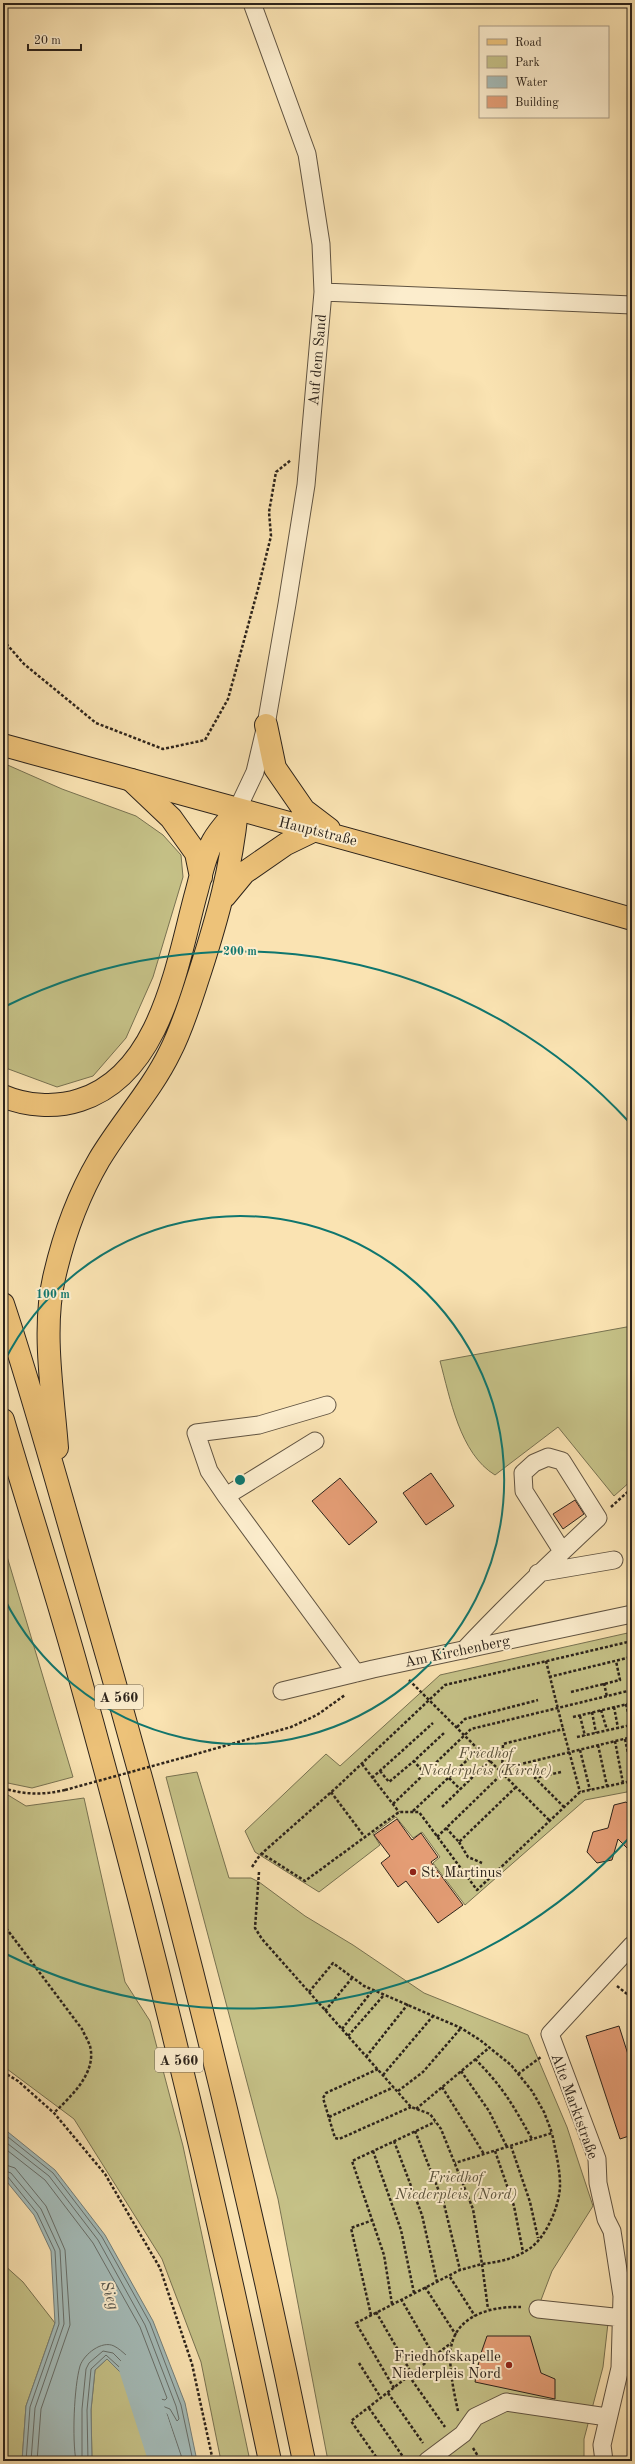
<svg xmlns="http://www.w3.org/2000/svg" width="635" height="2464" font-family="'Old Standard TT',serif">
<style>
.green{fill:#c5c187;stroke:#787251}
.water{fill:#a4bbb8;stroke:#747e79}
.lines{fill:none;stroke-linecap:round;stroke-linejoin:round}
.shore{stroke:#686f6a;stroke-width:1}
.river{stroke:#a4bbb8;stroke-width:32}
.building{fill:#e49d75;stroke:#2c231b}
.minor-casing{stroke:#605341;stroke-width:19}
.major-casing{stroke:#2c231b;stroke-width:24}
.highway-casing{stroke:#2c231b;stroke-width:24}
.path{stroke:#2c231b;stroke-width:2.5;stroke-dasharray:3 2;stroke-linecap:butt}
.minor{stroke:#fcedcd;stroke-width:17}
.major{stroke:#edc279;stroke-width:22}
.highway{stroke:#edc279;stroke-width:22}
.path-bridge{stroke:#2c231b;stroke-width:2.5;stroke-dasharray:3 2;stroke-linecap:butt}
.ring{fill:none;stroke:#0f766e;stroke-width:2}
.poi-dot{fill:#8f2418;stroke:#fcedcd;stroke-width:1.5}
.labels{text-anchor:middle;stroke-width:4;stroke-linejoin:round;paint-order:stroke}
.shield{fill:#fcedcd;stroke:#6a6050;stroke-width:1}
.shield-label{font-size:14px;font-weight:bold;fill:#2c231b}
.street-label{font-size:15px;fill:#2c231b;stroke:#fcedcd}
.park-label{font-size:15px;font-style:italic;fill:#5a523b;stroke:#fcedcd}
.poi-label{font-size:15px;fill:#2c231b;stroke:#fcedcd;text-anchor:start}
.water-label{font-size:16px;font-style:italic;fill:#50514a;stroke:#fcedcd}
.centre{fill:#0f766e;stroke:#fcedcd;stroke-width:2}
.ring-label{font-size:12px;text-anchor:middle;font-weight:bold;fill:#0f766e;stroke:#fcedcd;stroke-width:4;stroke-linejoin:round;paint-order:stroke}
</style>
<rect width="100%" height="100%" fill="#fae3b2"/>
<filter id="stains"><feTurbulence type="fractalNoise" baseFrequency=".005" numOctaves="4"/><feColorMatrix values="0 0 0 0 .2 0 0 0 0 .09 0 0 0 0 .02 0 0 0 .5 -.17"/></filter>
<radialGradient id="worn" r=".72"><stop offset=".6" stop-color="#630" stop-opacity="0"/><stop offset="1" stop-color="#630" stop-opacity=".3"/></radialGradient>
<!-- green -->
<path class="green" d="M3 763 62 789 136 816 163 835 181 855 183 877 153 977 126 1038 93 1076 57 1087 3 1067Z
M632 1326V1480L614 1496 558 1427 495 1475C460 1454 450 1398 440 1361Z
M3 1543 73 1777 32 1788 3 1782Z
M632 1632V1791L585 1800 465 1905 433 1863 440 1857 422 1832 413 1838 396 1817 373 1834 380 1845 319 1892 255 1852 245 1831 326 1754 340 1766 440 1675Z
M197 1772 229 1878H251L259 1882 305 1916 353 1945 424 1993 528 2035 567 2127 593 2206 552 2271 538 2308 608 2323 603 2367 584 2439V2461H328L278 2199 166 1777Z
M3 1792 26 1806 84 1798 125 1982 150 2021 183 2146 250 2461H221L201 2362 162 2259 74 2119 3 2066Z
M3 2264 23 2282 55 2323 26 2406 22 2461H3Z
M107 2359 125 2377 134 2397 153 2413 164 2416 179 2461H92L91 2410 95 2370Z"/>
<!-- water -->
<path class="water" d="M3 2128 55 2170 105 2235 153 2321 185 2403 197 2461H179L164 2416 153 2413 134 2397 125 2377 107 2359 95 2370 91 2410 92 2461H22L26 2406 55 2323 51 2251 34 2215 3 2177Z"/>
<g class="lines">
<!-- shore -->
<path class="shore" d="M3 2133 53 2173 102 2237 150 2323 181 2405 193 2461
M3 2140 49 2176 98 2240 145 2325 176 2406 179 2419 177 2421 170 2409 157 2404 141 2392 132 2372 113 2353 103 2351 89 2363 86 2369 82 2409V2461
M3 2147 45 2180 93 2243 140 2327 167 2398 165 2400C148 2397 146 2382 138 2370 134 2362 122 2350 114 2346 102 2340 84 2354 80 2366 74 2387 72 2439 76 2461
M3 2164 15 2168 46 2206 65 2250 70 2325 41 2409 37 2461
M3 2170 11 2173 41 2209 60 2250 64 2324 35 2408 31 2461
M3 2175 8 2177 37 2213 55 2251 59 2324 30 2407 26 2461
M88 2461 87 2410 91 2369 106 2355 128 2375 137 2395 155 2409 167 2414 183 2461"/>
<!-- river -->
<path class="river" d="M135 2368 165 2461"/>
</g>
<!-- building -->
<path class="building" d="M431 1473 454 1506 426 1525 403 1493Z
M340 1478 377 1522 349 1545 312 1501Z
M575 1500 584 1514 563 1529 553 1514Z
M626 1802 632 1808V1853L618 1839 612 1860 597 1863 587 1852 593 1832 608 1828 614 1805Z
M397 1819 412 1840 421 1833 438 1857 431 1862 463 1905 438 1923 406 1881 398 1887 381 1863 390 1856 374 1835Z
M619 2026 632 2067V2135L620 2139 586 2036Z
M487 2336H530L541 2373 555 2379V2399L475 2382 480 2356Z"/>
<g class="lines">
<defs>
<path id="minor" d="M323 292 632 305
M237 810 255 772 266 725 287 604 306 485 323 292 321 244 307 154 252 3
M315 1441 226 1496 356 1673
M226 1496 209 1471 196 1433 259 1425 327 1405
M538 1573 614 1560
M464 1650C507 1604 552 1561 598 1518L562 1461 548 1457 534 1463 523 1473 524 1491 562 1551
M282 1691 373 1669 632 1614
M538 2309 623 2318
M427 2461 463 2434 475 2417 506 2402 607 2417
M604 2461 602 2445 620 2368 622 2296 612 2231 606 2219 598 2183 597 2159 550 2034 632 1945"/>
<path id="major" d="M266 725 275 768 304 810 329 829
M3 745C213 802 423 859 632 919"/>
<path id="highway" d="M131 780 171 818 196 853 201 877
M225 896 244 873 286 844 317 829
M3 1096C26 1106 56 1108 80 1100 162 1074 177 962 197 890 201 875 205 855 213 841 219 830 229 820 237 810
M3 1304C32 1391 56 1480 82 1569 168 1863 243 2161 304 2461
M3 1420C27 1502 53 1582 76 1664 150 1927 214 2193 270 2461
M57 1448C53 1394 42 1330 54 1278 63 1238 78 1196 99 1160 121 1123 151 1091 170 1052 183 1027 191 999 200 972 218 916 231 869 237 810"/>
</defs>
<!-- minor casing -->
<use href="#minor" class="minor-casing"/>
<!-- major casing -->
<use href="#major" class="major-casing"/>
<!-- highway casing -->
<use href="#highway" class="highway-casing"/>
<!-- path -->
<path class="path" d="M3 640 24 664 96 723 163 749 205 740 228 699 258 589 271 536 269 512 276 472 291 460
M611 1507 632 1488
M628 1642 632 1661
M546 1661 563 1729
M549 1677 631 1657
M409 1680 550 1821
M604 1683 607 1697
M571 1692 620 1680 616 1661
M626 1704 631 1725
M614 1707 618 1728
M601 1710 607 1730
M592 1712 596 1733
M580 1716 585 1736
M573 1717 632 1703
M457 1727 465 1719 538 1700
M577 1737 631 1725 632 1731
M625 1739 632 1772
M615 1741 623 1783
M598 1745 607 1786
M580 1750 590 1790
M189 1756 291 1727 317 1715 345 1695
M362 1764 399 1812
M380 1771 389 1782 414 1761
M561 1772 535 1778 564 1807
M502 1773 503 1744 563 1729 580 1792
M425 1774 414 1761 444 1733
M372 1778 433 1723
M449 1778 460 1789
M3 1788C25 1795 43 1795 65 1790
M331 1792 364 1836
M393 1804 471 1729 632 1690
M442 1807 490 1760
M413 1811 479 1749
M446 1828 459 1842 516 1787
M437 1837 509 1767 632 1737
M459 1842 468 1857 482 1863
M261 1853 305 1881 399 1812H419L477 1890 580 1792 632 1781
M252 1867 260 1855 337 1787 445 1685 632 1641
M259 1872 255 1928 262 1939 411 2107 430 2114 441 2129 473 2209 482 2264C499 2262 514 2259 529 2249 546 2238 560 2205 560 2185 560 2167 555 2150 552 2133
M3 1924 82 2029C84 2034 88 2040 90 2046 97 2073 71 2096 54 2113
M617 1986 632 1998
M309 1992 333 1963 364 1986 461 2028 480 2040 511 2065 532 2091 544 2112 552 2133 455 2163
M325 2011 352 1978
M342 2029 373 1990
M348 2036 384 1995
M366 2057 408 2004
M475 2059C503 2087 513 2105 532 2139
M378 2069 326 2093 323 2098 335 2138 339 2139 411 2107
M461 2071 489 2111 507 2147
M3 2072 18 2081 54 2113 105 2174 160 2268 192 2364 213 2461
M518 2074 541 2057
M383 2075 433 2016
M442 2087 484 2154
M398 2091 423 2072 461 2028
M416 2109 490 2047
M329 2117 394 2087
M415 2131 444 2204 460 2270
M394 2141 422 2215 437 2282
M511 2146 530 2202 538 2238
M373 2151 401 2230 414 2293
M495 2151 514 2206 523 2252
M450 2277 475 2316
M425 2287 456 2335
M401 2299 434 2356
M392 2304 384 2255 352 2161 435 2122
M376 2312 412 2374
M371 2315 351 2228 373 2220
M359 2363 381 2398
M409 2376 445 2427
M394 2388 356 2323 460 2270 482 2264 488 2309
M388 2393 423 2443
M369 2408 406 2461
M458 2411C454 2393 447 2361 452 2343 460 2313 496 2306 521 2307
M473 2448 481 2461
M379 2461 351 2421 451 2343"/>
<!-- minor -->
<use href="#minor" class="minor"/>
<!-- major -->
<use href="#major" class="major"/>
<!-- highway -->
<use href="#highway" class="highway"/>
<!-- path-bridge -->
<path class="path-bridge" d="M65 1790 189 1756"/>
</g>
<!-- distance rings -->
<g class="ring">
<path d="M4 1362A264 264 0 1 1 4 1598"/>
<path d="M630 1837A529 529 0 0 1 4 1953M4 1007A529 529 0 0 1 630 1123"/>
</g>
<!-- markers -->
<g class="poi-dot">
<circle cx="413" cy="1872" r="4"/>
<circle cx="509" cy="2365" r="4"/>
</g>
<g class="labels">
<!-- shield labels -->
<g class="shield">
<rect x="95" y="1685" width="48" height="24" rx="3"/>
<rect x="155" y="2048" width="48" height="24" rx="3"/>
</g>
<g class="shield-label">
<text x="119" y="1702">A 560</text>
<text x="179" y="2065">A 560</text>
</g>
<!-- street labels -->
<g class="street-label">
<text transform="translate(317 360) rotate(-85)" y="5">Auf dem Sand</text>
<text transform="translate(318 831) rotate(14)" y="5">Hauptstraße</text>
<text transform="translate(457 1651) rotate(-12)" y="5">Am Kirchenberg</text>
<text transform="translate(575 2106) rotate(70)" y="5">Alte Marktstraße</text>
</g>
<!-- park labels -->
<g class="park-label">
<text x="486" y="1758">Friedhof<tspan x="486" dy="17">Niederpleis (Kirche)</tspan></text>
<text x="456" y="2182">Friedhof<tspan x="456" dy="17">Niederpleis (Nord)</tspan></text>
</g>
<!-- poi labels -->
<g class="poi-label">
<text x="421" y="1877">St. Martinus</text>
<text x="501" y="2361" text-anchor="end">Friedhofskapelle<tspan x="501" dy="17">Niederpleis Nord</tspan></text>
</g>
<!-- water labels -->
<g class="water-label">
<text transform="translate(111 2295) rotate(72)" y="6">Sieg</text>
</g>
</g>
<circle cx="240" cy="1480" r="6" class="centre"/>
<g class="ring-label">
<text x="240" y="955">200 m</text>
<text x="53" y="1298">100 m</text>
</g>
<!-- margin -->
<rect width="635" height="2464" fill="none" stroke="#fae3b2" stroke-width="16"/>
<rect x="4" y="4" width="627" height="2456" fill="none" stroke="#2c231b" stroke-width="2"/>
<rect x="8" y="8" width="619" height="2448" fill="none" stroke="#2c231b"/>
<!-- legend -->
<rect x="479" y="26" width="130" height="92" fill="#fcedcd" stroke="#a99c86"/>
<rect x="487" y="39" width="20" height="6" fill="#edc279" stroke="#a99c86"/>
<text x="515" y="46" font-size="12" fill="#2c231b">Road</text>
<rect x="487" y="56" width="20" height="12" fill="#c5c187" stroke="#a99c86"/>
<text x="515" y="66" font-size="12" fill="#2c231b">Park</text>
<rect x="487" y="76" width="20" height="12" fill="#a4bbb8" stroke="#a99c86"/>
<text x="515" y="86" font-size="12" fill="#2c231b">Water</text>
<rect x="487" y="96" width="20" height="12" fill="#e49d75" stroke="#a99c86"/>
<text x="515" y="106" font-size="12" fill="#2c231b">Building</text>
<!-- scale -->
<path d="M28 44v6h53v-6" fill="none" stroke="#2c231b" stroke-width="2"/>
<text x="34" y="44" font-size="12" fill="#2c231b" stroke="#fcedcd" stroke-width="3" paint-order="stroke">20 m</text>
<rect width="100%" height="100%" filter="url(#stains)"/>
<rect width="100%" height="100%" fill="url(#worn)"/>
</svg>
